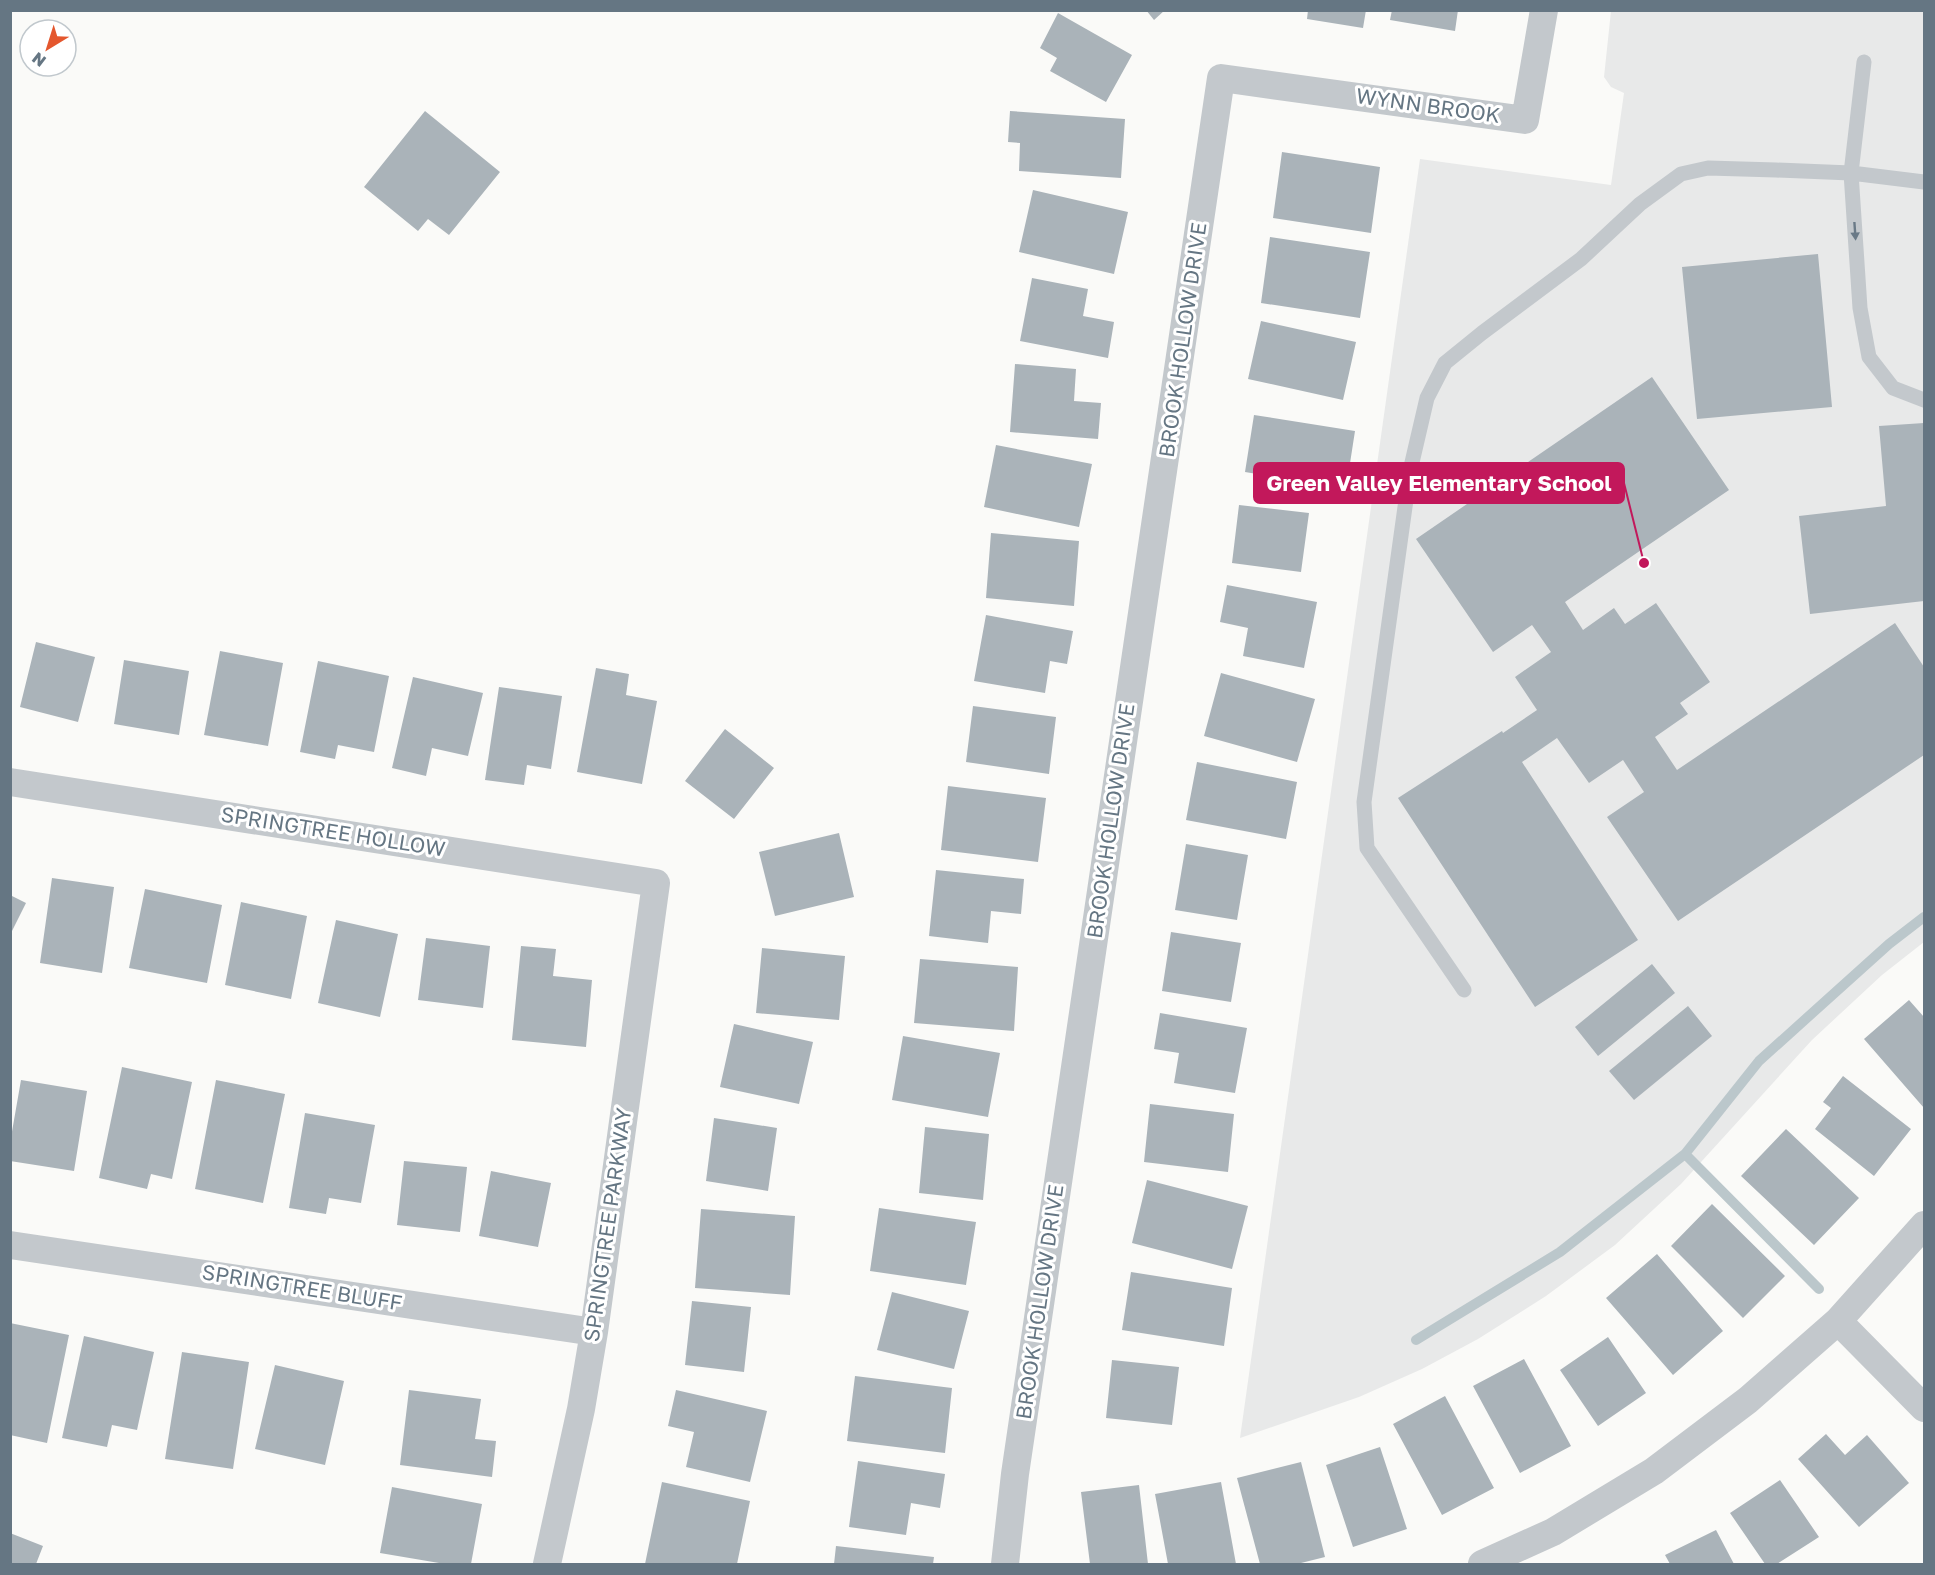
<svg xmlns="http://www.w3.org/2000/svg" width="1935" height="1575" font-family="'Golos Text',sans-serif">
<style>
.built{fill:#e8e9e9}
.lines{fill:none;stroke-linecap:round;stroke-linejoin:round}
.stream{stroke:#bbc7cb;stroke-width:10}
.building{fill:#aab3b9}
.service{stroke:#c3c8cc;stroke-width:15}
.minor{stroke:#c3c8cc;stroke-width:28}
.oneway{fill:#6a7a87}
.labels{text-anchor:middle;stroke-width:6;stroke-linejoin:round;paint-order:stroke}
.street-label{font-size:21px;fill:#657683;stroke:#fff}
.leader{fill:none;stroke:#c2185b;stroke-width:2}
.callout-dot{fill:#c2185b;stroke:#fff;stroke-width:2}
.callout{fill:#c2185b;stroke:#c2185b;stroke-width:2}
.callout-label{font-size:22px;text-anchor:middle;font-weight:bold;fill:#fff}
</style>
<rect width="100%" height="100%" fill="#fafaf8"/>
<!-- built -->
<path class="built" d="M1611 11H1924V942L1882 975 1812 1040 1681 1184 1615 1245 1546 1296 1478 1339 1422 1369 1359 1397 1240 1438 1420 159 1611 185 1624 93 1611 87 1604 77Z"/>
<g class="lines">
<!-- stream -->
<path class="stream" d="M1685 1154 1819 1289
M1416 1340 1560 1252 1685 1154 1759 1061 1889 944 1924 917"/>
</g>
<!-- building -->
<path class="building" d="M1146 10H1165L1154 20Z
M1308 10H1366L1363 28 1307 19Z
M1392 10H1458L1455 31 1390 20Z
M1058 13 1132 55 1106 102 1050 71 1057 58 1040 48Z
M425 111 500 172 449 235 428 219 418 231 364 187Z
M1010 111 1125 119 1121 178 1019 171 1020 143 1008 142Z
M1282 152 1380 167 1371 233 1273 218Z
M1033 190 1128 212 1114 274 1019 252Z
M1270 237 1370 252 1360 318 1261 303Z
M1818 254 1832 407 1697 419 1682 267Z
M1032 278 1088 289 1083 316 1114 322 1108 358 1020 341Z
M1261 321 1356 342 1343 400 1248 379Z
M1015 364 1076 369 1074 401 1101 403 1098 439 1010 432Z
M1652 377 1729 490 1565 602 1583 630 1614 608 1625 624 1656 603 1710 682 1680 703 1688 714 1655 737 1677 770 1895 623 1924 667V755L1678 921 1607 817 1644 792 1623 760 1589 783 1557 738 1522 762 1638 940 1535 1007 1398 798 1502 731 1503 733 1537 710 1515 677 1551 652 1532 625 1493 652 1416 539Z
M1254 415 1355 431 1346 489 1245 472Z
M1924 423V601L1810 614 1799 516 1886 506 1879 426Z
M996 445 1092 464 1079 527 984 507Z
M1239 505 1309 513 1301 572 1232 563Z
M991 533 1079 541 1074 606 986 598Z
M1227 585 1317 602 1304 668 1243 656 1248 628 1220 622Z
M986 615 1073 631 1067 664 1050 661 1045 693 974 681Z
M36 642 95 657 78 722 20 707Z
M220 651 283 663 268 746 204 735Z
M124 660 189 671 179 735 114 724Z
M318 661 389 676 374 752 338 745 335 759 300 752Z
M596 668 629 674 626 695 657 701 642 784 577 772Z
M1221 673 1315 699 1297 762 1204 736Z
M413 677 483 693 468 756 432 748 426 776 392 768Z
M499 687 562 696 551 769 527 765 524 785 485 780Z
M973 706 1056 717 1049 774 966 762Z
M725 729 774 768 734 819 685 781Z
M1197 762 1297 782 1286 839 1186 820Z
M948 786 1046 798 1038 862 941 850Z
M839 833 854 897 775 916 759 852Z
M1186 844 1248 855 1237 920 1175 910Z
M936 870 1024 879 1021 914 991 911 988 943 929 936Z
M52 878 114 887 102 973 40 963Z
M145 889 222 905 207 983 129 968Z
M10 895 26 903 10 935Z
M241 902 307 916 291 999 225 985Z
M336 920 398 934 380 1017 318 1003Z
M1171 932 1241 943 1231 1002 1162 991Z
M426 938 490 946 483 1008 418 1000Z
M521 946 556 949 553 976 592 980 586 1047 512 1040Z
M762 948 845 956 839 1020 756 1013Z
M920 959 1018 967 1014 1031 914 1023Z
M1652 964 1675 993 1598 1056 1575 1027Z
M1909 1000 1924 1017V1108L1864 1039Z
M1688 1006 1712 1036 1634 1100 1609 1071Z
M1160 1013 1247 1028 1235 1093 1174 1083 1179 1053 1154 1049Z
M734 1024 813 1042 799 1104 720 1087Z
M903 1036 1000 1053 988 1117 892 1100Z
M122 1067 192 1082 172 1179 151 1174 147 1189 99 1178Z
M1843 1076 1911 1129 1874 1176 1815 1129 1831 1108 1823 1102Z
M21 1080 87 1091 74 1171 10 1161V1143Z
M216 1080 285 1094 263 1203 195 1189Z
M1150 1104 1234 1114 1228 1172 1144 1162Z
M305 1113 375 1125 361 1203 329 1198 326 1214 289 1208Z
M714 1118 777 1128 768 1191 706 1181Z
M925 1127 989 1134 983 1200 919 1193Z
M1786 1129 1859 1198 1814 1245 1741 1176Z
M404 1161 467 1167 460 1232 397 1225Z
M491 1171 551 1183 538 1247 479 1236Z
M1147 1180 1248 1206 1232 1269 1132 1243Z
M1712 1204 1785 1276 1743 1318 1671 1246Z
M879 1208 976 1222 966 1285 870 1271Z
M701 1209 795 1216 790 1295 695 1288Z
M1657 1254 1723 1331 1673 1375 1606 1298Z
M1131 1272 1232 1288 1224 1346 1122 1330Z
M892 1292 969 1311 954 1369 877 1350Z
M692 1301 751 1307 744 1372 685 1365Z
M10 1323 69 1335 47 1443 10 1435Z
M84 1336 154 1352 137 1430 112 1425 107 1447 62 1438Z
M1608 1337 1646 1393 1598 1426 1560 1370Z
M182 1352 249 1362 233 1469 165 1459Z
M1524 1359 1571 1446 1520 1473 1473 1386Z
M1112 1360 1179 1367 1172 1425 1106 1418Z
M275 1365 344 1381 325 1465 255 1449Z
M855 1376 952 1388 945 1453 847 1441Z
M409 1390 481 1399 475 1439 496 1441 492 1477 400 1465Z
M676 1390 767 1411 750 1482 686 1467 694 1432 668 1426Z
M1445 1396 1494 1488 1442 1515 1393 1424Z
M1826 1434 1845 1455 1867 1435 1909 1483 1859 1527 1798 1459Z
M1380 1447 1407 1529 1353 1547 1326 1465Z
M858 1461 945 1474 940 1508 911 1503 906 1535 849 1527Z
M1301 1462 1325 1557 1297 1564H1260L1237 1478Z
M1780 1480 1819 1537 1777 1564H1765L1730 1513Z
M662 1482 750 1501 737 1564H645Z
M1221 1482 1236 1564H1168L1155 1494Z
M1139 1485 1148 1564H1090L1081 1492Z
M392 1487 482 1504 471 1564H445L380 1553Z
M1716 1530 1734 1564H1670L1665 1555Z
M10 1533 43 1546 36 1564H10Z
M836 1546 934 1557 933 1564H834Z"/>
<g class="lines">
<!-- service -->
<path class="service" d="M1864 62 1851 173 1860 308 1869 357 1893 388 1924 400
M1464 990 1367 848 1364 802 1410 471 1427 398 1445 363 1482 333 1581 259 1640 204 1681 174 1708 168 1776 170 1851 173 1924 182"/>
<!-- minor -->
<path class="minor" d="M10 782 656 883 594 1332 581 1409 547 1564
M10 1245 594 1332
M1838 1321 1924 1408
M1005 1564 1015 1474 1221 78 1525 120 1544 10
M1482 1564 1553 1532 1654 1471 1748 1400 1838 1321 1924 1225"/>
</g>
<!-- one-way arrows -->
<defs><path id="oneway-solid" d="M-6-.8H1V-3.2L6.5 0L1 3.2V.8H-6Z" transform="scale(1.5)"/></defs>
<use class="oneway" href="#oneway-solid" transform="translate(1855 231) rotate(86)"/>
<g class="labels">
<!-- street labels -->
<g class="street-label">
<text transform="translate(1428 106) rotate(8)" y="7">WYNN BROOK</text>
<text transform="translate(1183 340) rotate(-82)" y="7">BROOK HOLLOW DRIVE</text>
<text transform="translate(1111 821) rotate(-82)" y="7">BROOK HOLLOW DRIVE</text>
<text transform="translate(333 832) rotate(9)" y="7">SPRINGTREE HOLLOW</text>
<text transform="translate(608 1225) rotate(-82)" y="7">SPRINGTREE PARKWAY</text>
<text transform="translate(302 1288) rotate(9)" y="7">SPRINGTREE BLUFF</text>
<text transform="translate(1040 1302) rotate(-82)" y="7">BROOK HOLLOW DRIVE</text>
</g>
</g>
<!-- callouts -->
<path class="leader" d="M1644 563L1624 483"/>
<circle class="callout-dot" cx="1644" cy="563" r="6"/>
<rect class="callout" x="1254" y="463" width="370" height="40" rx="6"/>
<g class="callout-label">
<text x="1439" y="491">Green Valley Elementary School</text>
</g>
<!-- border -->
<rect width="1935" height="1575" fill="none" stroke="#657683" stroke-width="24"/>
<!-- north arrow -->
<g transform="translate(48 48) rotate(218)"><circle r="28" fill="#ffffff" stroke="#c1c8cd" stroke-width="1.5"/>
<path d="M0-4.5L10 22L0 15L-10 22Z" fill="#e4572e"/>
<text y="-9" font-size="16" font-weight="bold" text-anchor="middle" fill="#657683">N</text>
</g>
</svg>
